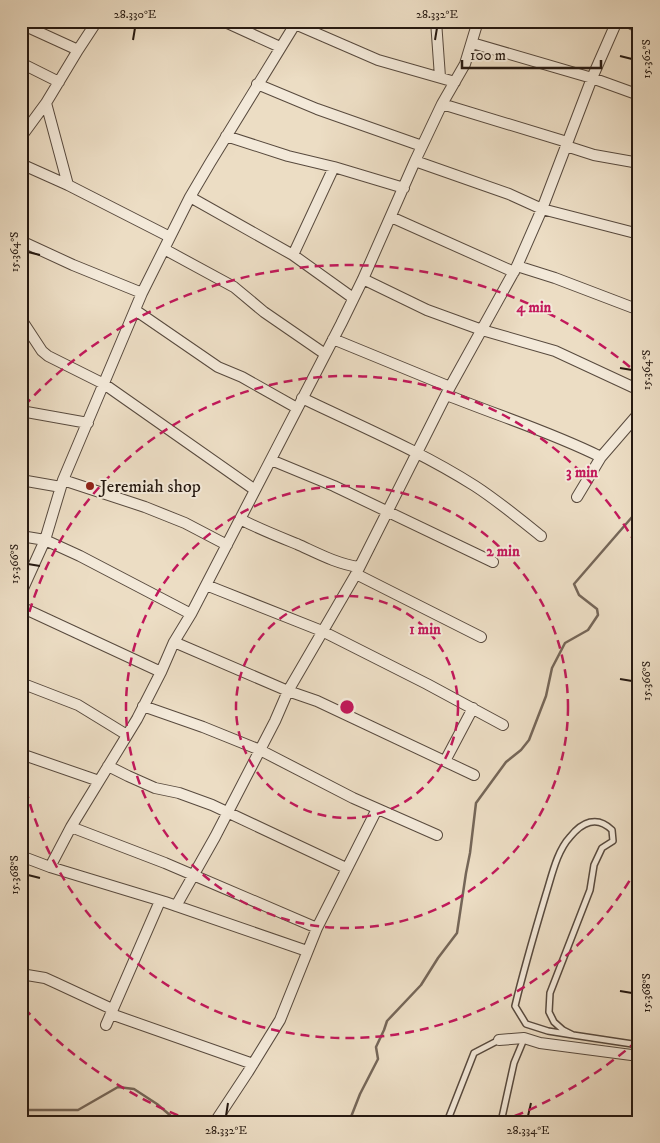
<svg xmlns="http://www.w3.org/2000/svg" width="660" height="1143" font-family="'IM FELL DW Pica',serif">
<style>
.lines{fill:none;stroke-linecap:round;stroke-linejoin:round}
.stream{stroke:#756658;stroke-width:2.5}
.service-casing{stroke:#584a3e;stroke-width:8}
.minor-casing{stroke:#584a3e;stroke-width:12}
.service{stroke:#f3e9d9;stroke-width:5}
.minor{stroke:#f3e9d9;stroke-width:10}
.ticks{fill:none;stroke:#261911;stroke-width:2}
.ring{fill:none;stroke:#c2185b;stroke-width:2.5;stroke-dasharray:9 6}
.poi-dot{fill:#8f2418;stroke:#f3e9d9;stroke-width:2}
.labels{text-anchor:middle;stroke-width:4;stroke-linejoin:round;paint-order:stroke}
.poi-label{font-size:18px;fill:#261911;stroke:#f3e9d9;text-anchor:start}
.centre{fill:#c2185b;stroke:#f3e9d9;stroke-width:2.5}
.ring-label{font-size:15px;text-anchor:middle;font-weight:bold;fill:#c2185b;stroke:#f3e9d9;stroke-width:4;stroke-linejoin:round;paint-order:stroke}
.neatline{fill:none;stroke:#261911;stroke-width:2}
.ticks-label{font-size:12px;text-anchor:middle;fill:#261911}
</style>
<rect width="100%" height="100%" fill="#ecddc4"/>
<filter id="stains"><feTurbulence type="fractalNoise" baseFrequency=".004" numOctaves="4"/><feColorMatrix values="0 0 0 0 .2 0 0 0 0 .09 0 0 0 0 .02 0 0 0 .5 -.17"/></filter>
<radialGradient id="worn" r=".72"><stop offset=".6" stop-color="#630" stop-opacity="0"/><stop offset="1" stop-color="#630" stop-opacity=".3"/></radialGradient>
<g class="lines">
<!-- stream -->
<path class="stream" d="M21 1110H78L118 1087 134 1089 157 1104 178 1122
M349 1122 360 1094 378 1059 376 1047 384 1030 387 1021 421 985 438 958 457 933 466 873 470 853 476 803 506 762 521 750 529 740 546 696 552 668 565 643 588 630 598 615 597 609 579 595 574 584 639 509"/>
<defs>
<path id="service" d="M573 1035 548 1031 526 1024 515 1006C524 968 535 931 546 894 552 875 557 851 570 837 582 822 597 815 612 830L613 841 602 848 594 865 590 890 550 993 549 1012 554 1022 563 1030 573 1035 639 1045
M447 1122 474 1053 499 1040
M501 1122 514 1063 524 1039"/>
<path id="minor" d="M97 21 78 50 46 103 68 185 170 237
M223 21 280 47
M436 21 440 77
M626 21 639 28
M21 24 78 50
M295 24 378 60 455 82
M472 43 592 78 639 95
M21 63 59 82
M257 84 317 109 422 146
M442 104 567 142
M226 136 288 156 334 167
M21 137 46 103
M566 146 594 155 639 163
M415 161 509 194 542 209 639 234
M21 164 68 185
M190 197 293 255 353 298
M391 217 514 272
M21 241 73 265 142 293
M164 249 234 287 264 312 325 354
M293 255 334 167 404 188
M517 266 555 278 639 310
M363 279 427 310 482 330 555 351 639 390
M135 310 218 367 242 377 297 408
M21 319 42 351 48 356 104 384 255 490
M333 339 450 387
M447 395C499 416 551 432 601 457
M302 398C360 426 420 451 475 486 498 501 520 519 541 536
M21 411 88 423
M271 460 334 486 493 562
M21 480 61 487
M63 480 145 507 185 523 227 545
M577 497 601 457 639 413
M240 519C259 529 277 536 297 544 317 553 337 564 359 567
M21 536 45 540 80 556 191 614
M356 574 481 637
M206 585 322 631 427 684 503 725
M21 593 45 540 63 480 142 293 190 197 210 163 297 21
M21 607 161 672
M174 642 288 691 317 701 474 775
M21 683 78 705 127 735
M143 706 203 727 260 750 353 798 437 835
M21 754 99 781
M445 761 473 708
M108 766 128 776 155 788 179 793 212 805 346 868
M71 827 165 863 317 928
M21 856 50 867 165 902 307 951
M50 867 71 827 137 719 161 672 174 642 191 614 341 324 363 279 415 161 442 104 465 64 478 21
M176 906 215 837 275 721 288 691 356 574 450 387 517 266 542 209 592 78 617 21
M21 974 45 978 56 983 112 1009
M111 1014 253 1064
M106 1025 160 901
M499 1040 524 1038 540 1043 639 1056
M215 1122 248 1072 280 1020 317 928 377 809"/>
</defs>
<!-- service casing -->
<use href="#service" class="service-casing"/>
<!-- minor casing -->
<use href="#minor" class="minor-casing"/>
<!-- service -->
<use href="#service" class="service"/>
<!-- minor -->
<use href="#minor" class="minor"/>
</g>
<!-- ticks -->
<path class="ticks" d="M133 40 135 28M435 40 437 28M620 56 632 59M28 252 40 255M620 368 632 370M28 564 40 566M620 679 632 681M28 875 40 878M620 991 632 993M226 1116 228 1103M528 1116 531 1103"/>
<!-- distance rings -->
<g class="ring">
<circle cx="347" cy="707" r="111"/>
<circle cx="347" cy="707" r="221"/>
<path d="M637 868A332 332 0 0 1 22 773M22 641A332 332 0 0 1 637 546"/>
<path d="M637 1041A442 442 0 0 1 502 1121M192 1121A442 442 0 0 1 24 1008M24 406A442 442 0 0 1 637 373"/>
</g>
<!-- markers -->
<circle class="poi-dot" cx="90" cy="486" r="5"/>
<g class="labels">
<!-- poi labels -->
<g class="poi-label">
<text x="100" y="492">Jeremiah shop</text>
</g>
</g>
<circle cx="347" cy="707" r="8" class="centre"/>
<g class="ring-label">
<text x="534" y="312">4 min</text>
<text x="582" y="477">3 min</text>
<text x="503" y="556">2 min</text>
<text x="425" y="634">1 min</text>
</g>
<!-- margin -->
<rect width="660" height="1143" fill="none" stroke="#ecddc4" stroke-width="55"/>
<!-- scale -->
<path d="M462 60v8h139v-8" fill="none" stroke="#261911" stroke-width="2.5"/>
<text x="470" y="60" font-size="15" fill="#261911" stroke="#f3e9d9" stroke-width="4" paint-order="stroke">100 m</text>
<rect x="28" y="28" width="604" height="1088" class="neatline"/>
<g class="ticks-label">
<text x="135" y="18">28.330°E</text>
<text x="437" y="18">28.332°E</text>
<text transform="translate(646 59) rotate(-90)" y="4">15.362°S</text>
<text transform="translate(14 252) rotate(-90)" y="4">15.364°S</text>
<text transform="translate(646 370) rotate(-90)" y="4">15.364°S</text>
<text transform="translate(14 564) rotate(-90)" y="4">15.366°S</text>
<text transform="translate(646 681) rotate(-90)" y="4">15.366°S</text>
<text transform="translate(14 875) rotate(-90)" y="4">15.368°S</text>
<text transform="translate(646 993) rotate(-90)" y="4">15.368°S</text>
<text x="226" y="1134">28.332°E</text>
<text x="528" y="1134">28.334°E</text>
</g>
<rect width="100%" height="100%" filter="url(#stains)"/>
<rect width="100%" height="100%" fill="url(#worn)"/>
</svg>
